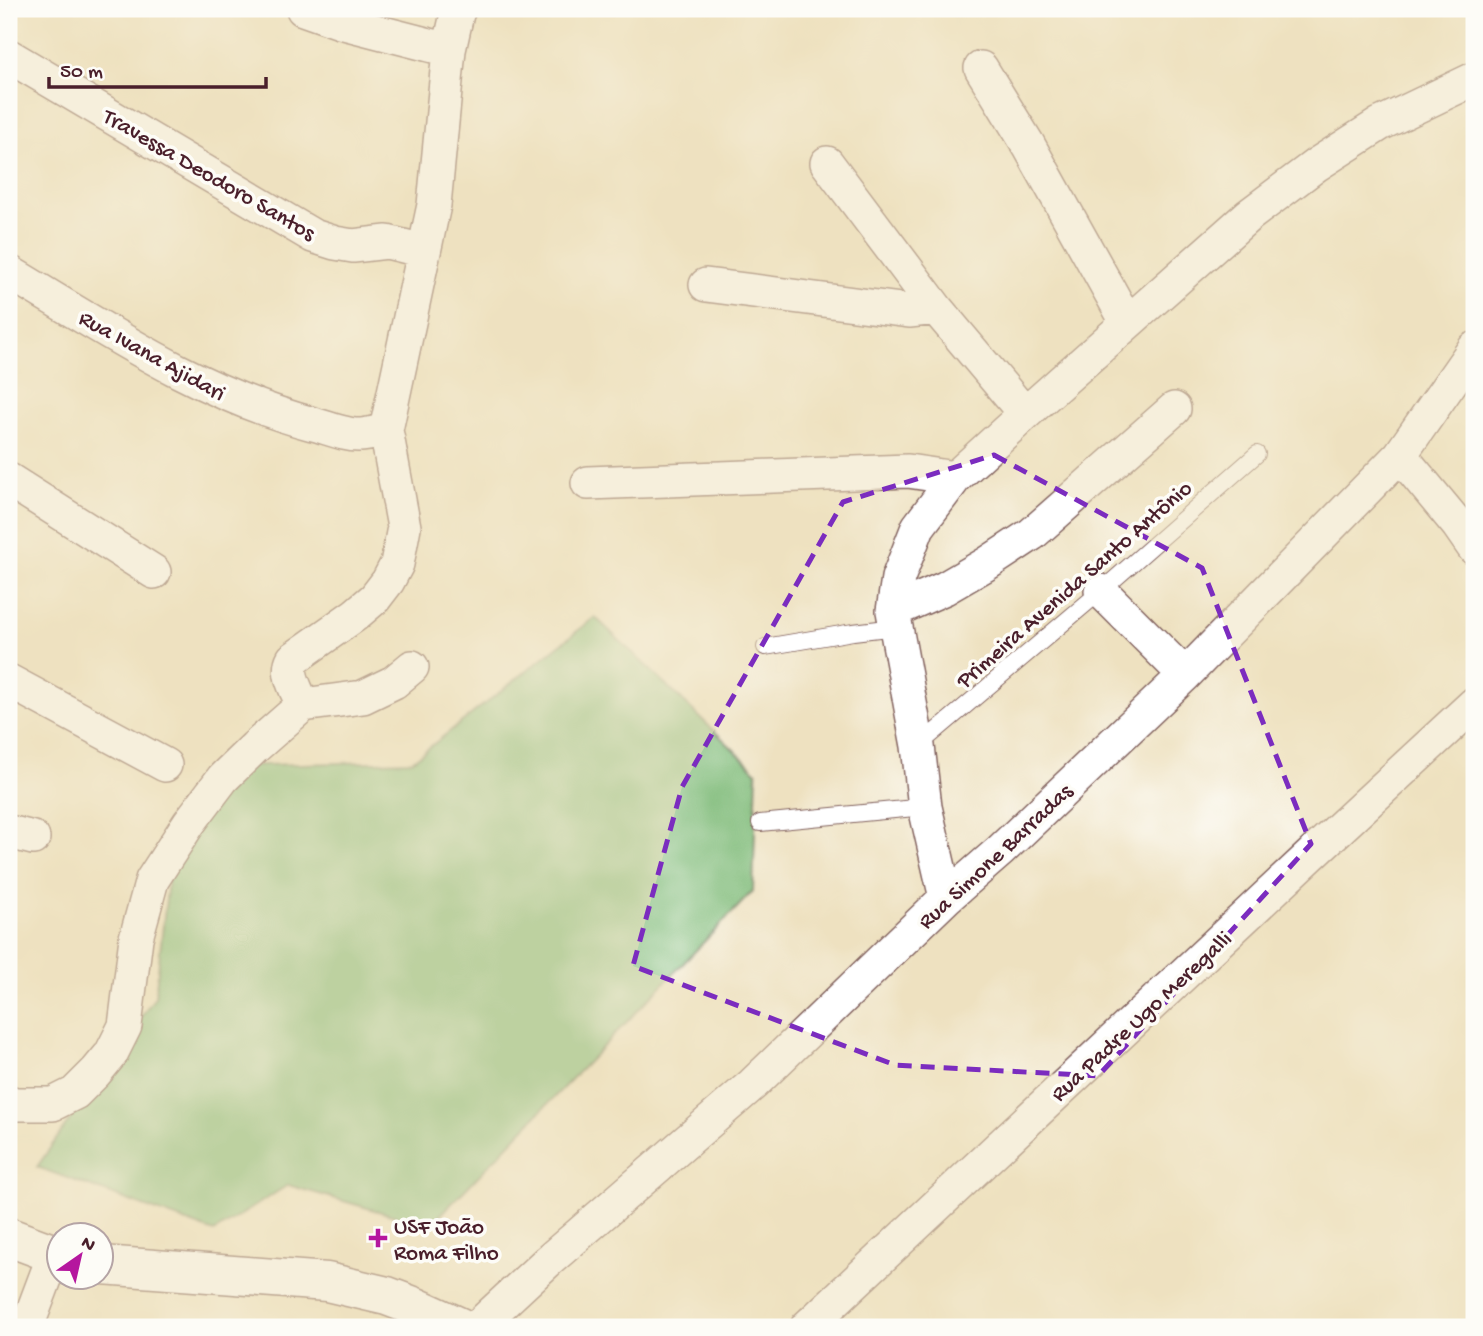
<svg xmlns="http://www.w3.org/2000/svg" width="1483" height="1336" font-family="'Gochi Hand',sans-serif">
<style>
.forest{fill:#80bc7a;stroke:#656e52;stroke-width:2}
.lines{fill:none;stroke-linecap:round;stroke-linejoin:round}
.lane-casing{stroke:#83635f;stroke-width:18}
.street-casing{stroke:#83635f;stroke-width:36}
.secondary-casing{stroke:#83635f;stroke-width:41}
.lane{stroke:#fff;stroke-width:16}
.street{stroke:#fff;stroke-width:33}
.secondary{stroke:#fff;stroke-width:38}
.marked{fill:none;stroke:#7b2cbf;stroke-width:5;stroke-dasharray:14 9;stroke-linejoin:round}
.poi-dot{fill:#b5179e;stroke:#fdfcf7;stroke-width:2.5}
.labels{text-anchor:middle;stroke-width:7;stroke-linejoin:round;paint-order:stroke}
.street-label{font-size:23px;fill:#4a1f2b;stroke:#fdfcf7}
.poi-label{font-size:23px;fill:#4a1f2b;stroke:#fdfcf7;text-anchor:start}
</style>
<rect width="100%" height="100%" fill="#fdfcf7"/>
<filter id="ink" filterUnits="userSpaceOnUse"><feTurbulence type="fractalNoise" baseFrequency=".0143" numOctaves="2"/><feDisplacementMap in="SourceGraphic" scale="14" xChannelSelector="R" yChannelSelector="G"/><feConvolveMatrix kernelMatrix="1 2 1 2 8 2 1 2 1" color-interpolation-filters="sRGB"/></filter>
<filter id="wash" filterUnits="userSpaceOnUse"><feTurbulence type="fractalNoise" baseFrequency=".00686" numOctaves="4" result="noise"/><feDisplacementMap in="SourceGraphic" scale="28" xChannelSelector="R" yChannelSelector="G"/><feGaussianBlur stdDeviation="1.57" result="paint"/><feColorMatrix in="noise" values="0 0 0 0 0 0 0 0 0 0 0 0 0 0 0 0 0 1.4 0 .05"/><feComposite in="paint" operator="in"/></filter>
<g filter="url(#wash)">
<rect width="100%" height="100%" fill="#eee1c0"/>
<!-- forest -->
<path class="forest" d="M595 617 757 772 753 891 430 1226 288 1185 214 1232 37 1167 155 997 173 836 226 766 412 761Z"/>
</g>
<g filter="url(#ink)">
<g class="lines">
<defs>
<path id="lane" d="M765 647 853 632 896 627
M918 746 1101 591 1257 454
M760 823 925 807"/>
<path id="street" d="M303 9 340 22 449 50
M9 56 313 236 335 243 353 246 387 242 424 251
M981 68 1029 146 1127 322
M827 163 936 308 1025 414
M9 272C106 330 202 395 313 424 326 427 347 436 360 435 368 435 377 432 386 430
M706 285 909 311 936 308
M1400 455 1458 525 1474 548
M9 480 154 572
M588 483 908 471 955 478
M1101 591 1185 675
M893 611 945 588 988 563 1032 534 1174 409
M9 681 165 765
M303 705C297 691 285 673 293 659L355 615 375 598 388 581 397 564 404 527 386 430 434 205 449 50 457 14 459 9
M9 832 33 838
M946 898 925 807 918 746 893 611 898 578 918 527 955 478 1025 414 1248 216 1316 165 1380 124 1474 79
M9 1102 16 1104H53L75 1093 96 1072 111 1054 125 1026 136 938 152 880 189 823 223 778 255 747 303 705 363 697 394 682 412 667
M27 1327 54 1255
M477 1327 547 1262 753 1084 946 898 1000 851 1185 675 1400 455 1474 349
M807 1327 1312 854 1474 704"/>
<path id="secondary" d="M9 1237 60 1256
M102 1265 327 1282 387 1296 416 1307 460 1327"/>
</defs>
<!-- lane casing -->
<use href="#lane" class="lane-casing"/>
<!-- street casing -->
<use href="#street" class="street-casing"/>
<!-- secondary casing -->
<use href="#secondary" class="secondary-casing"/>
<!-- lane -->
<use href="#lane" class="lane"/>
<!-- street -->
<use href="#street" class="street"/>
<!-- secondary -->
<use href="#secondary" class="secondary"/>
</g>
</g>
<!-- marked area -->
<path d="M0 0H1483V1336H0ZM994 455 1202 568 1311 844 1098 1076 895 1065 633 966 682 787 843 502Z" fill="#eee1c0" fill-opacity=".55" fill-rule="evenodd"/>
<path class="marked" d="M994 455 1202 568 1311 844 1098 1076 895 1065 633 966 682 787 843 502Z"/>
<!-- markers -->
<path class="poi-dot" d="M374.5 1227.5h7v7h7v7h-7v7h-7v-7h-7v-7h7z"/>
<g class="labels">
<!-- street labels -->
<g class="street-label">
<text transform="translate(210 173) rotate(30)" y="8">Travessa Deodoro Santos</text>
<text transform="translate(153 354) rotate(29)" y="8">Rua Ivana Ajidari</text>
<text transform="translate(1073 583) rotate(-41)" y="8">Primeira Avenida Santo Antônio</text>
<text transform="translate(994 855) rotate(-43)" y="8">Rua Simone Barradas</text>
<text transform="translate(1140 1015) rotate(-43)" y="8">Rua Padre Ugo Meregalli</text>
</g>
<!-- poi labels -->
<g class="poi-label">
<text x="394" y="1233">USF João<tspan x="394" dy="26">Roma Filho</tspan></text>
</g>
</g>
<!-- margin -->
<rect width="1483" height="1336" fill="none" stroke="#fdfcf7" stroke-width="35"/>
<!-- north arrow -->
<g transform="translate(80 1256) rotate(34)"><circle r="33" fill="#fdfcf7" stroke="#b5a4a5" stroke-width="2"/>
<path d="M0-5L12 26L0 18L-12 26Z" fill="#b5179e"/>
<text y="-10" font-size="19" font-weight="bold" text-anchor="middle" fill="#4a1f2b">N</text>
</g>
<!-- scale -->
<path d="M49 77v10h217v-10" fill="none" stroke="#4a1f2b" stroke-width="3.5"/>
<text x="60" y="77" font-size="21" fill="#4a1f2b" stroke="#fdfcf7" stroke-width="5" paint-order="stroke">50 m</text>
</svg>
